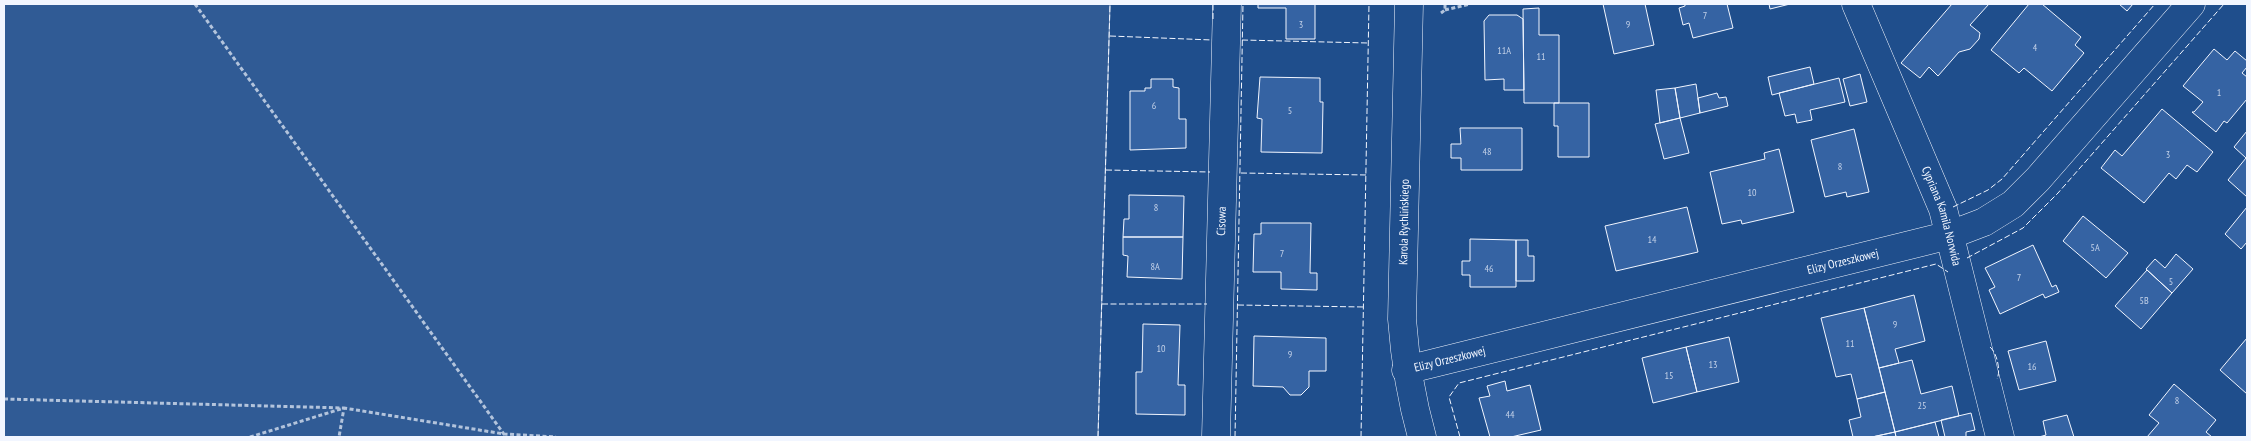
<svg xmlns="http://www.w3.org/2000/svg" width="2251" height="441" font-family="'PT Sans Narrow',sans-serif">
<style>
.green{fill:#305b95;stroke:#a8bbd7}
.building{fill:#3563a3;stroke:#f2f6ff}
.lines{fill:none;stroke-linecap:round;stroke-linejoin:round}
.minor-casing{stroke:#f2f6ff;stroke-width:29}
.tertiary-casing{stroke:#f2f6ff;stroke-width:29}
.path{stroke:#b3c4dc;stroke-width:3;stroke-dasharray:4 2.5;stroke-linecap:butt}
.minor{stroke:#1f4e8c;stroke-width:28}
.tertiary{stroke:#1f4e8c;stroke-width:28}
.fence{stroke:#f2f6ff;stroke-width:1;stroke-dasharray:6 2.5;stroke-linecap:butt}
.labels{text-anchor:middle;stroke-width:4;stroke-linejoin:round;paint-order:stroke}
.number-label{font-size:10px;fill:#c3d1e8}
.street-label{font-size:12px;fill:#f2f6ff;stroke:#1f4e8c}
</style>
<rect width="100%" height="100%" fill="#1f4e8c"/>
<!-- green -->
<path class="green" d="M4 4H1110L1098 437H4Z"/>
<!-- building -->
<path class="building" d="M1258 4H1315V39H1286V8H1258Z
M1603 4H1645L1654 45 1614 54Z
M1685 4H1727L1733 28 1693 38 1689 23 1683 25 1679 8 1685 6Z
M1769 4H1790L1770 9Z
M1952 4H1989L1970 25 1980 33 1979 39 1970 49 1959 52 1938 76 1929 67 1920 78 1901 63Z
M2029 4H2042L2081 37 2075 45 2084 53 2052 91 2024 68 2019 73 1991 50Z
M2119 4H2133L2127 11Z
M1539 8V35H1559V103H1524L1523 9Z
M1489 15H1517L1523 19 1524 90H1504V79L1485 80 1484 21Z
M2214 49 2227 60 2235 51 2247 61V67L2242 73 2247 77V99L2227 123 2224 121 2216 132 2192 112H2194L2203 102 2183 86Z
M1810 67 1814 84 1772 95 1768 77Z
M1860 74 1867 102 1850 106 1843 79Z
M1260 77 1320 78V102H1323L1322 153 1261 152 1262 119 1257 118Z
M1839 78 1845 102 1810 110 1812 120 1797 123 1795 114 1785 116 1779 93Z
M1151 79H1173V87L1179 88V119H1186V148L1130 150V91H1145V88H1151Z
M1696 84 1700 113 1680 118 1675 88Z
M1675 88 1680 118 1660 123 1656 90Z
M1717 93 1719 98 1726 97 1728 106 1700 113 1698 98Z
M1554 103H1589V157H1558V126H1554Z
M2162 109 2213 152 2197 172 2187 165 2176 179 2169 173 2144 203 2101 168 2115 150 2122 156Z
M1680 118 1689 153 1664 159 1655 124Z
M1460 128H1522V170H1461V158H1451V144H1461Z
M1854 129 1869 192 1847 197 1846 192 1825 197 1811 140Z
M2247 131V158H2246L2234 147Z
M1779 149 1794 212 1742 224 1741 220 1722 224 1710 172 1765 159 1764 153Z
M2246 158 2247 159V197L2228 180Z
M1129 195 1184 196 1183 237H1123L1124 219H1129Z
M1687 207 1698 252 1616 271 1605 226Z
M2247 207V242L2241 249 2225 234Z
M2083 216 2128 253 2106 278 2063 241Z
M1261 223H1311L1310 273H1317V290L1281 289V272H1253L1254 234H1261Z
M1123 237H1183L1182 279 1127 277 1128 256 1123 255Z
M1470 239 1516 240V287H1470V275H1462V261H1470Z
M1516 240H1528V256H1534V281H1516Z
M2033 245 2052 287 2056 285 2059 292 2045 298 2043 294 2000 314 1989 290 1995 287 1985 268Z
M2176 254 2193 269 2172 293 2146 269 2155 259 2165 268Z
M2147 270 2172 293 2141 329 2115 306Z
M1914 295 1925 341 1895 349 1899 363 1879 368 1864 308Z
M1864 308 1885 392 1857 399 1851 374 1836 377 1821 318Z
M1143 324 1180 325 1178 385H1185V415L1136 414V372H1142Z
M1254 336 1326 338V371H1309V387L1301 395H1290L1283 387 1253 386Z
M1729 337 1739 382 1697 392 1686 347Z
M2247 338V394L2220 370Z
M2046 341 2056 381 2019 390 2008 351Z
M1686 347 1697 392 1653 403 1642 358Z
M1912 360 1921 394 1952 386 1959 416 1895 432 1879 368Z
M1505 381 1507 391 1530 385 1541 430 1511 437H1490L1479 398 1490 396 1487 386Z
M2174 384 2216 420 2206 432 2212 437H2147L2159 423 2149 415Z
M1885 392 1895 432 1872 437H1853L1849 420 1861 417 1857 399Z
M1971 413 1975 430 1966 432V437H1945L1941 420Z
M2067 415 2074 437H2039L2046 435 2043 421Z
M1935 422 1939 437H1896L1895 432Z
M1895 432 1896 437H1872Z"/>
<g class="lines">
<defs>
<g id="minor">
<path id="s1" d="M1856 4 1943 209 2000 437"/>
<path id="s2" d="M1406 370 1950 235 1984 222 2013 204 2038 179 2191 4"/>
<path id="s3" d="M1216 437 1227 4"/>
</g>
<path id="tertiary" d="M1409 4 1402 319C1405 360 1411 398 1422 437"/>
</defs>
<!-- minor casing -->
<use href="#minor" class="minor-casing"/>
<!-- tertiary casing -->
<use href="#tertiary" class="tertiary-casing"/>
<!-- path -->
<path class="path" d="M195 4 506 437
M1445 10 1470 4
M1441 13 1445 10V4
M4 399 344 408 339 437
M250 437 344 408 504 434 556 437"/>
<!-- minor -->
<use href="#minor" class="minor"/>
<!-- tertiary -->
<use href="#tertiary" class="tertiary"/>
<!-- fence -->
<path class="fence" d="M1213 19V4
M1110 36 1212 40
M1242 40 1368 43
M1106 170 1210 172
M1241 173 1367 175
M1953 207 1988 190 2002 179 2155 4
M1967 258 2023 228 2058 193 2224 4
M1102 304H1207
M1238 305 1364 307
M1990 347C1997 353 2001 371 1997 379
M1098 437 1110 4
M1235 437 1243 4
M1361 437 1369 4
M1460 437 1449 397 1459 383 1936 264 1948 272"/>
</g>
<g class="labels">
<!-- number labels -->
<g class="number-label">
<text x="1705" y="19">7</text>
<text x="1301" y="28">3</text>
<text x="1628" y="28">9</text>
<text x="2035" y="51">4</text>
<text x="1504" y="54">11A</text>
<text x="1541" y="60">11</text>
<text x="2219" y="96">1</text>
<text x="1154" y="109">6</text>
<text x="1290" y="114">5</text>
<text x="1487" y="155">48</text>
<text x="2168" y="158">3</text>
<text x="1840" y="170">8</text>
<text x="1752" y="196">10</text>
<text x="1156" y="211">8</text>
<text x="1652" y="243">14</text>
<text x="2095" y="251">5A</text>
<text x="1282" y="257">7</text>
<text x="1155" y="270">8A</text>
<text x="1489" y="272">46</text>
<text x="2019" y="281">7</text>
<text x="2171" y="285">5</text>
<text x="2144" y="304">5B</text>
<text x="1895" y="328">9</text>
<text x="1850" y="347">11</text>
<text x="1161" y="352">10</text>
<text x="1290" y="358">9</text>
<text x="1713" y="368">13</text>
<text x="2032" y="370">16</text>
<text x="1669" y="379">15</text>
<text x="2177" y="404">8</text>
<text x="1922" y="409">25</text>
<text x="1510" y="418">44</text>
</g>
<!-- street labels -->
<g class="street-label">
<text dy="4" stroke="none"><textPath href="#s1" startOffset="229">Cypriana Kamila Norwida</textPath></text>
<text dy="4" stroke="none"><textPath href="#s3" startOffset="216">Cisowa</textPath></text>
<text transform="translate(1404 222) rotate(-89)" y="4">Karola Rychlińskiego</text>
<text dy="4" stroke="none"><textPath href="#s2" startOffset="450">Elizy Orzeszkowej</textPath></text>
<text dy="4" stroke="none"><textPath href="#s2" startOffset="45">Elizy Orzeszkowej</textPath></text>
</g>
</g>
<!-- border -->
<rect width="2251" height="441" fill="none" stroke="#f2f6ff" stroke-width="10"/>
</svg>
